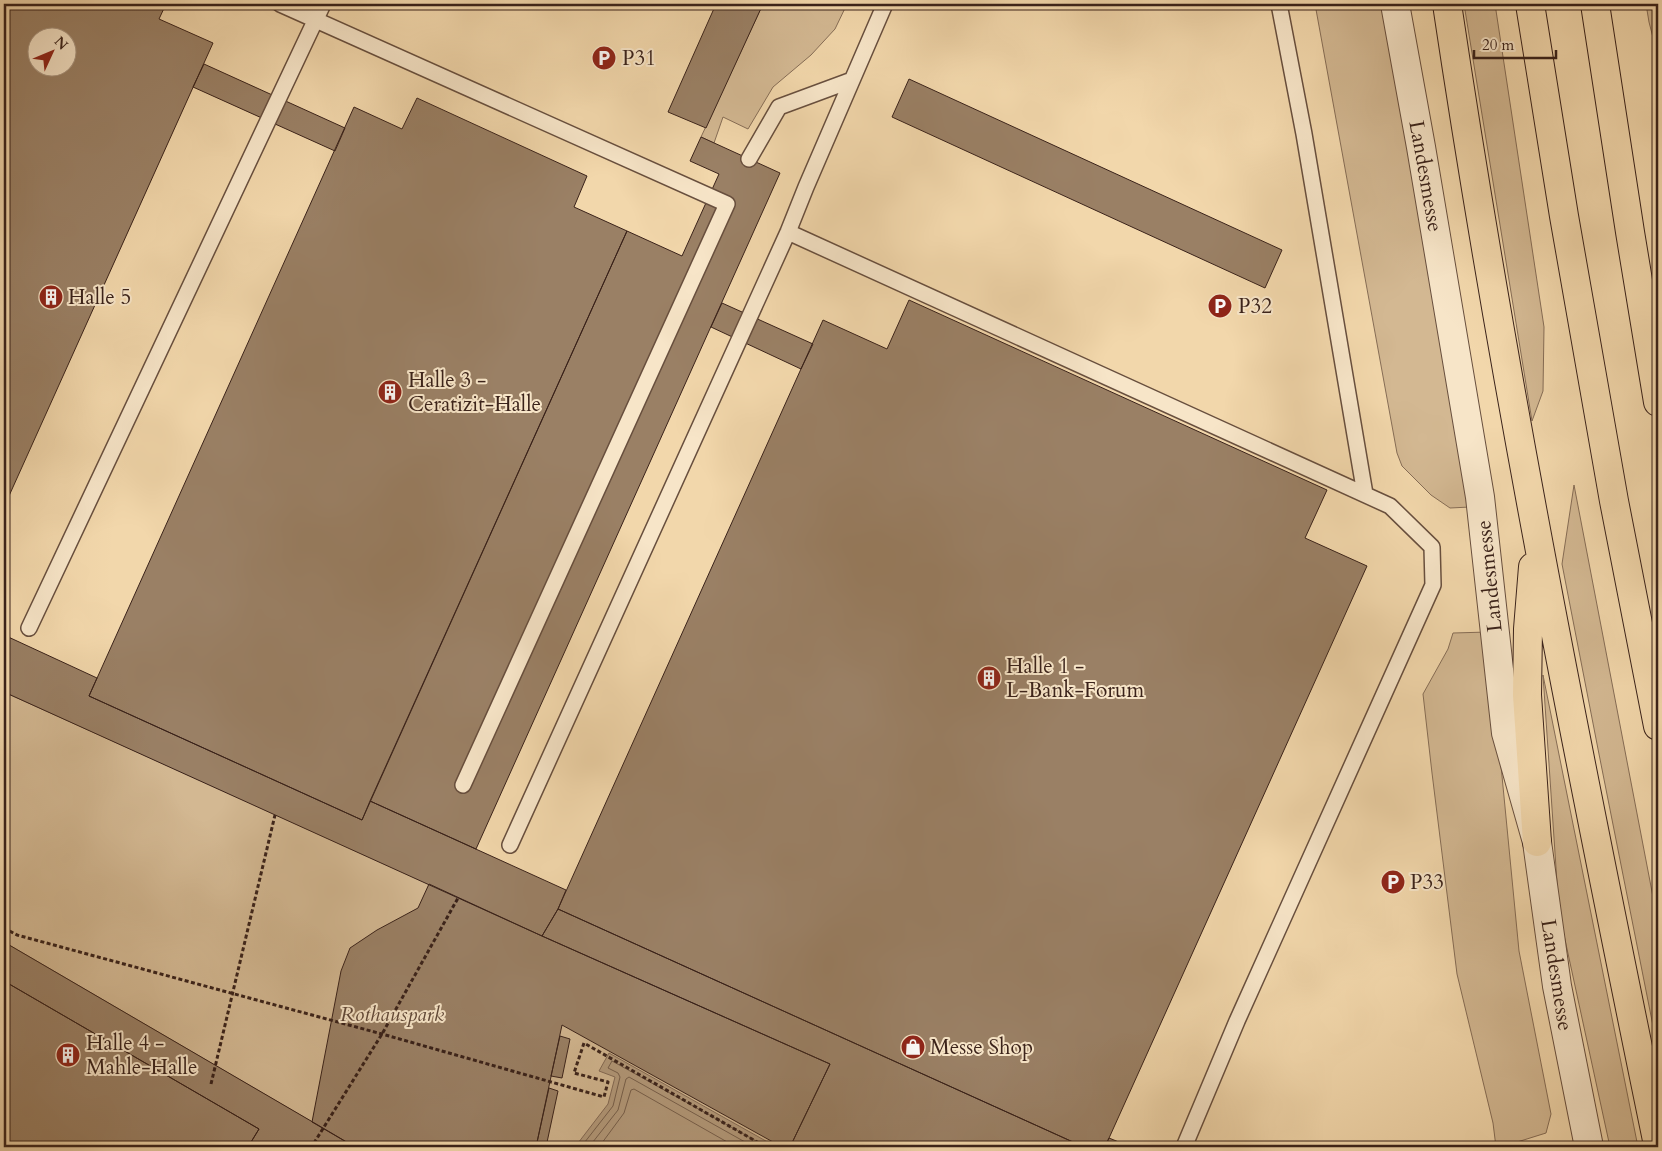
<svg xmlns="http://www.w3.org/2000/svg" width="1662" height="1151" font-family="Cardo,serif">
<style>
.green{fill:#d3b892;stroke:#866d56}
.water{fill:#b3997a;stroke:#836954}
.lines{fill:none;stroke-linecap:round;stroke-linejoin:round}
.shore{stroke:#765e4a;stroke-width:1}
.building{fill:#9a8065;stroke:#3a221a;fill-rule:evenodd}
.service-casing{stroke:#684f3e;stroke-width:18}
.minor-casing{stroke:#684f3e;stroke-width:30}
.motorway-casing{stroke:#3a221a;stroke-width:30}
.path{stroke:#3a221a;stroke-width:3;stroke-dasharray:4 2.5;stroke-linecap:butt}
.service{stroke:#f7e5c8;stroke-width:15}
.minor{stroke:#f7e5c8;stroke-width:28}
.motorway{stroke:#f2d7ab;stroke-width:28}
.labels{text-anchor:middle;stroke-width:4;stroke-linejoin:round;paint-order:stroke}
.poi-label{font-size:21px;fill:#3a221a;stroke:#f7e5c8;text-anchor:start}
.street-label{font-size:21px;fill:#3a221a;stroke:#f7e5c8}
.park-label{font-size:21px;font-style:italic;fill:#604838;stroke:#f7e5c8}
</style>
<rect width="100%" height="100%" fill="#f2d7ab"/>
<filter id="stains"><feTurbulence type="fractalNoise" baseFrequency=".004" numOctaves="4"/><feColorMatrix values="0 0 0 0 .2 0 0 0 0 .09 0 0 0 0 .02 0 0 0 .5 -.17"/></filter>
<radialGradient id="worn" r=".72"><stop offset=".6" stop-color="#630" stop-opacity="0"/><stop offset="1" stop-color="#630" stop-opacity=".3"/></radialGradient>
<!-- green -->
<path class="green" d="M763 4H847L835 29 811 55 773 87 748 129 723 117 714 143 701 137Z
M1315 4H1383L1470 507 1450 508 1431 495 1402 466 1397 453Z
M1464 4H1495L1544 327 1543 391 1532 421Z
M1646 4H1658V57L1649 22Z
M1574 485 1658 923V1051L1598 749 1562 564Z
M1488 632 1519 951 1551 1114 1546 1133 1514 1143V1147H1496L1493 1123 1457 974 1432 773 1423 694 1448 649 1453 633Z
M1543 675 1638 1147H1610L1559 912Z
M4 692 830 1064 790 1147H355L4 942Z"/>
<!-- water -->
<path class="water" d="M609 1053 773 1145 772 1147H575L608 1104 615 1077 599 1071Z"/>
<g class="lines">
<!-- shore -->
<path class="shore" d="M581 1147 613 1106 620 1077 618 1073 608 1068 612 1061 767 1147
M589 1147 618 1110 626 1079 629 1077 754 1147
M599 1147 624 1113 631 1090 634 1089 736 1147"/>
</g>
<!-- building -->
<path class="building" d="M4 4H166L159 19 213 43 4 507ZM38 38H68V68H38Z
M716 4H763L706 128 668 112Z
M204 64 345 128 335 151 193 87Z
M909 79 1282 250 1265 288 892 117Z
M417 98 587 176 574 207 627 231 362 820 89 696 354 107 402 129Z
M701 137 780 173 476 849 370 801 627 231 682 256 719 174 690 161Z
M909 300 1327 490 1305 538 1367 566 1105 1147H1084L558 909 823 320 887 349Z
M722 303 813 344 801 369 711 327Z
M4 635 97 678 89 696 362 820 370 801 566 890 558 909 542 936 4 692Z
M429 884 542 936 830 1064 790 1147H782L562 1025 536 1147H355L312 1122 341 971 350 948 377 930 418 908Z
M558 909 1084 1147H790L830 1064 542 936Z
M4 942 323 1128 355 1147H248L259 1129 4 981Z
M4 981 259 1129 248 1147H4Z
M560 1036 570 1039 562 1078 551 1076Z
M549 1088 558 1091 546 1147H536Z
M1109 1138 1131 1147H1108L1105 1146Z"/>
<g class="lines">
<defs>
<path id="service" d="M280 4 727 204 463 785
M1279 4 1304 134 1365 494
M749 159 779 107 852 80
M788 232 1390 506 1432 547 1433 585 1237 1021 1184 1147
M29 628 323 4
M510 845 788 232 806 187 885 4"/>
<path id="minor" d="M1395 4 1421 147 1480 497 1506 733 1537 842 1557 986 1589 1147"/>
<path id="motorway" d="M1447 4C1504 386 1580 766 1658 1145
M1530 4 1564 216 1614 501 1658 726
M1595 4 1630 232 1658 402
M1533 567 1528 629 1527 695 1537 842"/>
</defs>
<!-- service casing -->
<use href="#service" class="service-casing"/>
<!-- minor casing -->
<use href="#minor" class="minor-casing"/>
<!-- motorway casing -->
<use href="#motorway" class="motorway-casing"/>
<!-- path -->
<path class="path" d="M4 928 17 935 382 1034 604 1097 608 1082 574 1073 584 1043 766 1147
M211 1084 275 815
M314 1143 382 1034 458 898"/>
<!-- service -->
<use href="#service" class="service"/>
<!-- minor -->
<use href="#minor" class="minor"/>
<!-- motorway -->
<use href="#motorway" class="motorway"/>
</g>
<!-- icons -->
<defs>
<symbol id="parking-disc" viewBox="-11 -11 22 22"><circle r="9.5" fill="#8f2418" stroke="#f7e5c8"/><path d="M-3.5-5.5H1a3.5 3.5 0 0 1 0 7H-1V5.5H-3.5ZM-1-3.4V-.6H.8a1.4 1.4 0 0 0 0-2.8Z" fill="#fff"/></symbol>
<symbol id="building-disc" viewBox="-11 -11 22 22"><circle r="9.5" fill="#8f2418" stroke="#f7e5c8"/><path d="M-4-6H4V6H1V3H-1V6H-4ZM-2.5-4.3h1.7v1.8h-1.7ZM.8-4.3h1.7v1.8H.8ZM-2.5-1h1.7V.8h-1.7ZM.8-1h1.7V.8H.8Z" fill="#fff"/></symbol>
<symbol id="shop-disc" viewBox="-11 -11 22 22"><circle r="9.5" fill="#8f2418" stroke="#f7e5c8"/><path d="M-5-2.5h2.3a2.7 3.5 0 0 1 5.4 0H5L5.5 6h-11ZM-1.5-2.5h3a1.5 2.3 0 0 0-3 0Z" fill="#fff"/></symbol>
</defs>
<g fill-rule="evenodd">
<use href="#parking-disc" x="590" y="44" width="28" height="28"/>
<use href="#building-disc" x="37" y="283" width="28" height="28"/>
<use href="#parking-disc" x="1206" y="292" width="28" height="28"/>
<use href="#building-disc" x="376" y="378" width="28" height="28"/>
<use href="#building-disc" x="975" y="664" width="28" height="28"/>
<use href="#parking-disc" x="1379" y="868" width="28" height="28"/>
<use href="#shop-disc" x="899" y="1033" width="28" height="28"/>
<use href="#building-disc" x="54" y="1041" width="28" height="28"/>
</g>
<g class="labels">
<!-- poi labels -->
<g class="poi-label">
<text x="622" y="65">P31</text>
<text x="68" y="304">Halle 5</text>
<text x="1238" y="313">P32</text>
<text x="408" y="387">Halle 3 -<tspan x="408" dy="24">Ceratizit-Halle</tspan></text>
<text x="1006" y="673">Halle 1 -<tspan x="1006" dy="24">L-Bank-Forum</tspan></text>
<text x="1410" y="889">P33</text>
<text x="86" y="1050">Halle 4 -<tspan x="86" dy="24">Mahle-Halle</tspan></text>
<text x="930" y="1054">Messe Shop</text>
</g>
<!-- street labels -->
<g class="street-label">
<text transform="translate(1426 176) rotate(80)" y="7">Landesmesse</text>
<text transform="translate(1489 576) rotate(-96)" y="7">Landesmesse</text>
<text transform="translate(1557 975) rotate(81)" y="7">Landesmesse</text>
</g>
<!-- park labels -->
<g class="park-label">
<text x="392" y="1021">Rothauspark</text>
</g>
</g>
<!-- margin -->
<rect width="1662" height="1151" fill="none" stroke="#f2d7ab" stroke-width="20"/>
<rect x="5" y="5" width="1652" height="1141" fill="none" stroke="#3a221a" stroke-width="2.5"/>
<rect x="10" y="10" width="1642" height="1131" fill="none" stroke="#3a221a"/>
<!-- north arrow -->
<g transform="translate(52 52) rotate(46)"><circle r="24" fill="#f7e5c8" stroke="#ab9782"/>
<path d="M0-4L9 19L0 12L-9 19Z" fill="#8f2418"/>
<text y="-8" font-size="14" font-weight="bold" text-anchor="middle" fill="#3a221a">N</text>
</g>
<!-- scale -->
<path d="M1474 50v8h82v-8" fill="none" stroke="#3a221a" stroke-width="2.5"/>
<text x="1482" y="50" font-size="15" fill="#3a221a" stroke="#f7e5c8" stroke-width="4" paint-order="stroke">20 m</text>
<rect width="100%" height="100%" filter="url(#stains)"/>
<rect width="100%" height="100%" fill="url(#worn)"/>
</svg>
